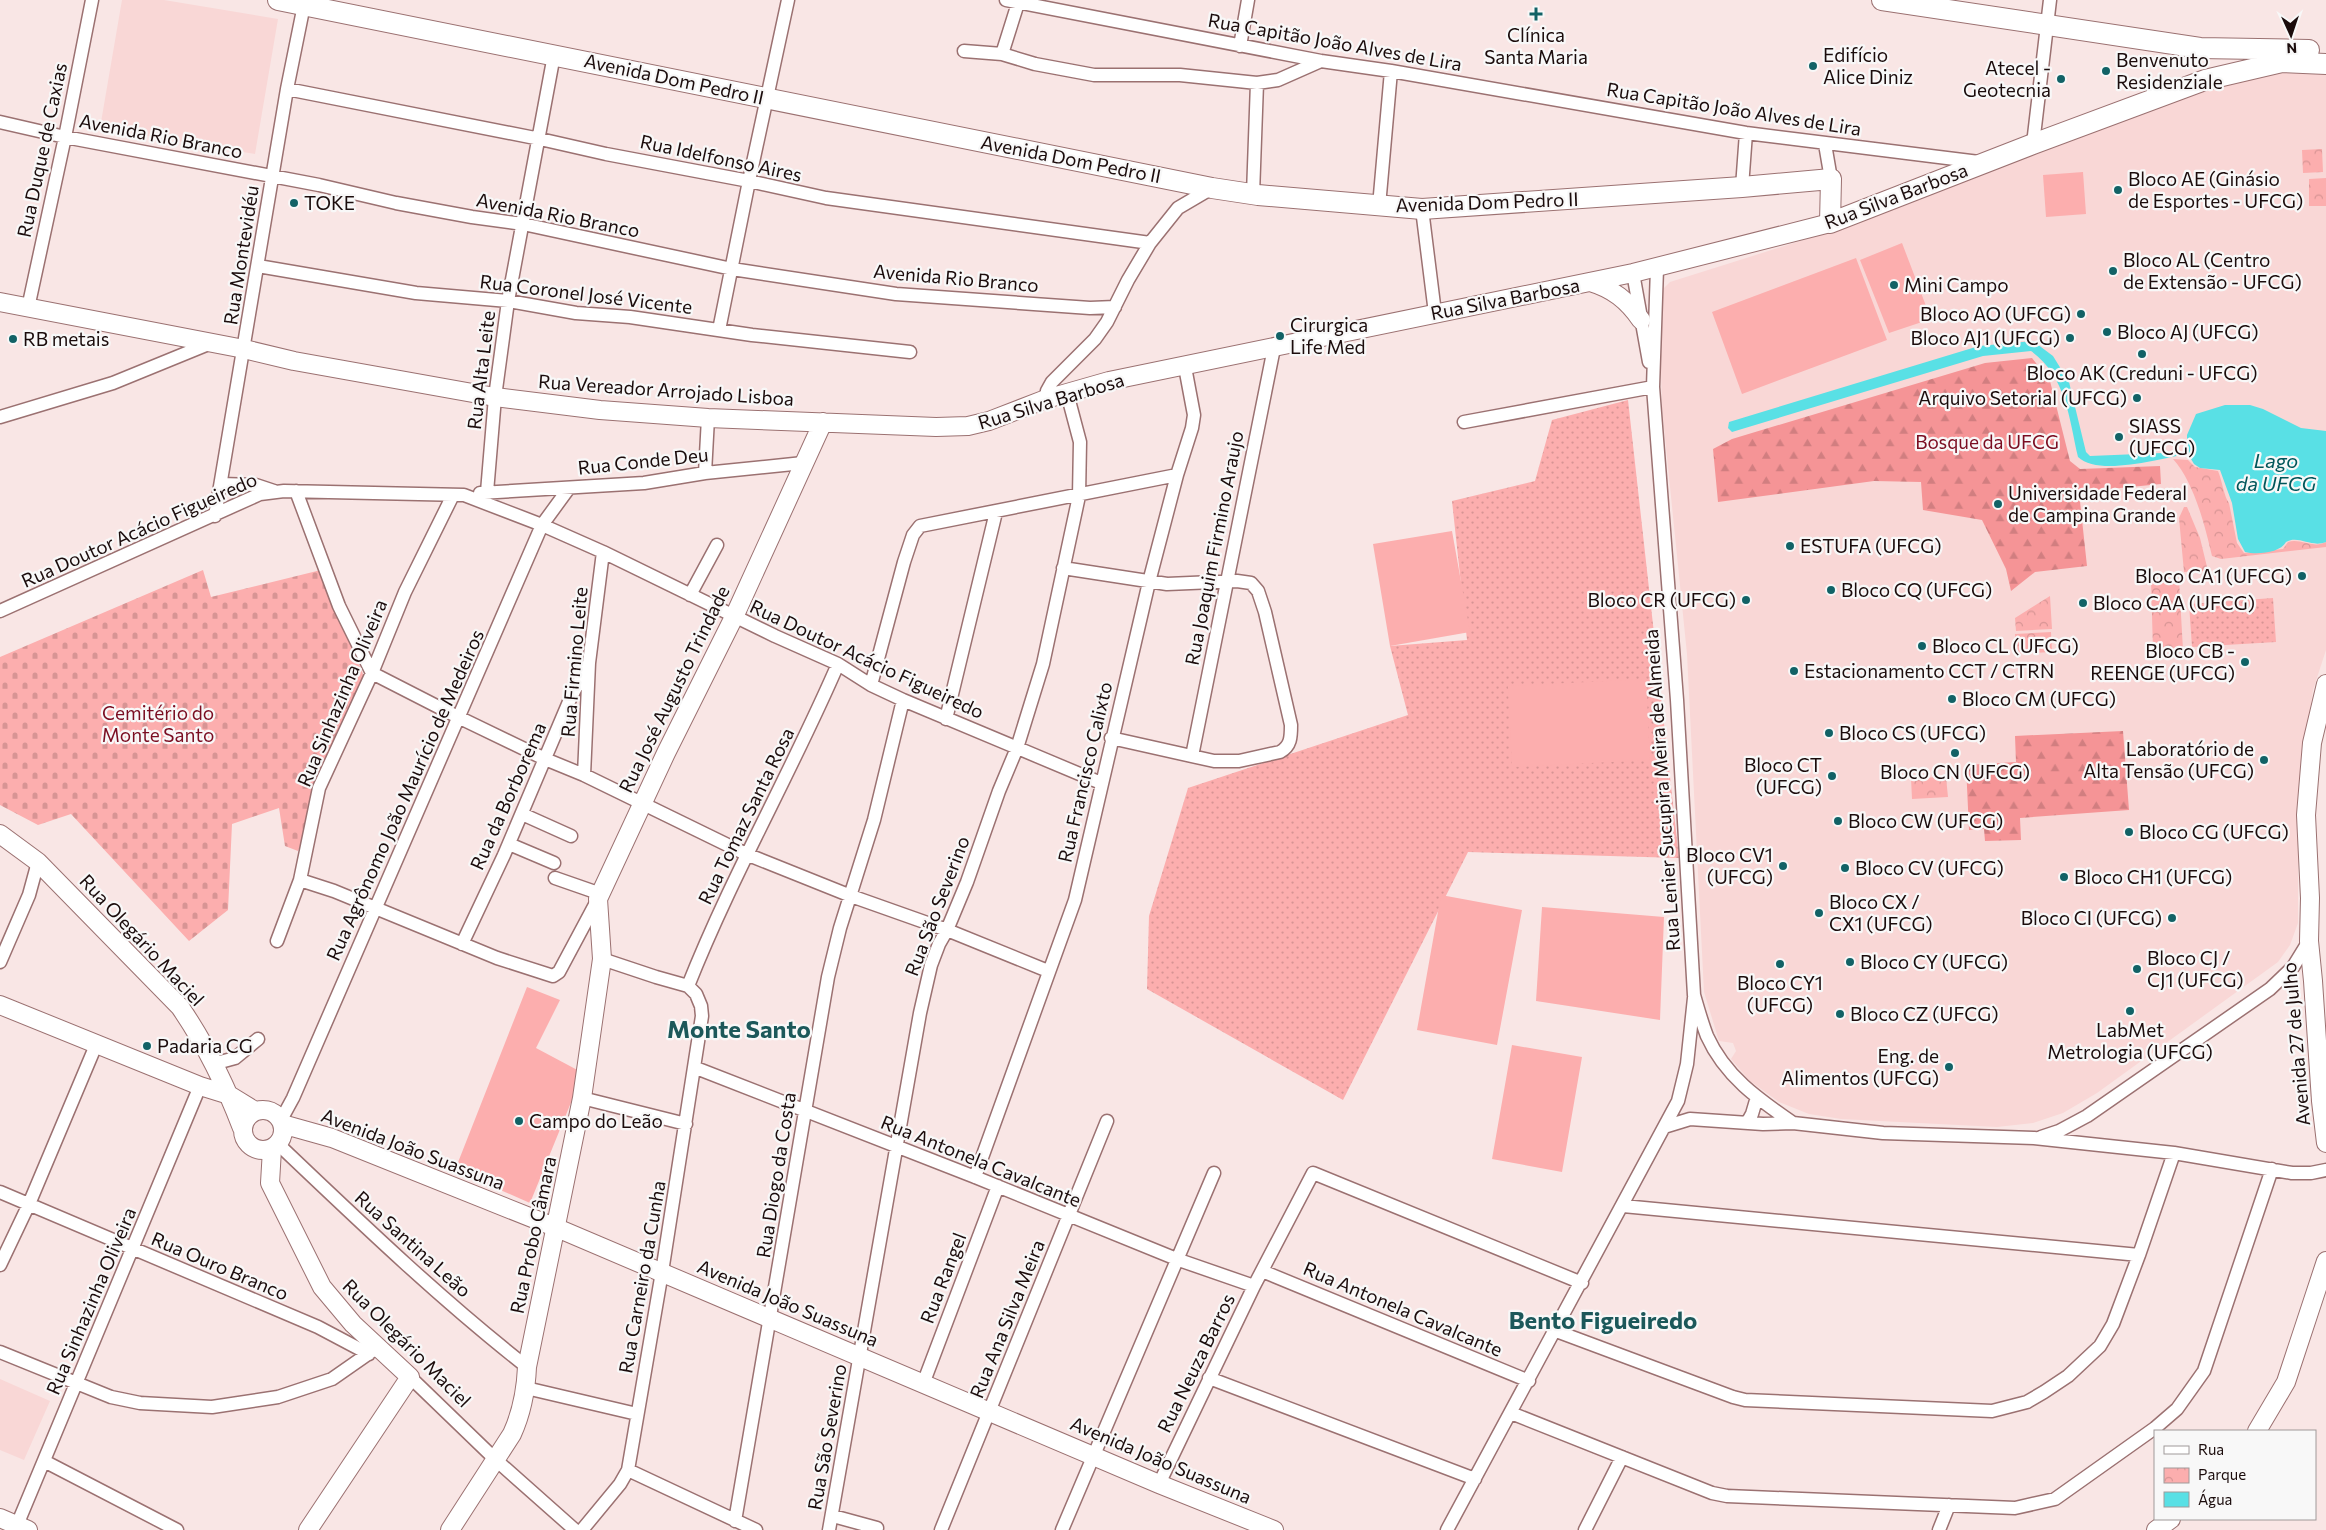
<svg xmlns="http://www.w3.org/2000/svg" width="2326" height="1530" font-family="Commissioner,sans-serif">
<style>
.built{fill:#f9d7d6}
.grass{fill:url(#grass-dots)}
.forest{fill:url(#forest-firs)}
.cemetery{fill:url(#cemetery-stones)}
.park{fill:url(#park-crowns)}
.garden{fill:#fcaeae}
.water{fill:#59e0e5}
.lines{fill:none;stroke-linecap:round;stroke-linejoin:round}
.street-casing{stroke:#9b7171;stroke-width:15}
.secondary-casing{stroke:#9b7171;stroke-width:20}
.primary-casing{stroke:#9b7171;stroke-width:22}
.street{stroke:#fff;stroke-width:12}
.secondary{stroke:#fff;stroke-width:18}
.primary{stroke:#fff;stroke-width:20}
.poi-dot{fill:#126266;stroke:#f8f8f8;stroke-width:2}
.labels{text-anchor:middle;stroke-width:4.5;stroke-linejoin:round;paint-order:stroke}
.poi-label{font-size:19px;fill:#1b0c0c;stroke:#f8f8f8;text-anchor:start}
.street-label{font-size:19px;fill:#1b0c0c;stroke:#f8f8f8}
.park-label{font-size:19px;fill:#7a0d21;stroke:#f8f8f8}
.water-label{font-size:20px;font-style:italic;fill:#00565a;stroke:#f8f8f8}
.district-label{font-size:24px;font-weight:bold;fill:#1c585a;stroke:#f8f8f8}
</style>
<defs>
<pattern id="grass-dots" width="8" height="8" patternUnits="userSpaceOnUse" patternTransform="scale(1.25)"><rect width="8" height="8" fill="#fcaeae"/><path d="M2 2h.1M6 6h.1" fill="none" stroke="#d79494" stroke-width="1.8" stroke-linecap="round"/></pattern>
<pattern id="forest-firs" width="22" height="20" patternUnits="userSpaceOnUse" patternTransform="scale(1.25)"><rect width="22" height="20" fill="#f59496"/><path d="M5 1l3.5 6h-7zM16 11l3.5 6h-7z" fill="#d17e80"/></pattern>
<pattern id="cemetery-stones" width="16" height="16" patternUnits="userSpaceOnUse" patternTransform="scale(1.25)"><rect width="16" height="16" fill="#fcaeae"/><path d="M2 7V4a2 2 0 0 1 4 0v3zM10 15v-3a2 2 0 0 1 4 0v3z" fill="#d79494"/></pattern>
<pattern id="park-crowns" width="20" height="18" patternUnits="userSpaceOnUse" patternTransform="scale(1.25)"><rect width="20" height="18" fill="#fcaeae"/><path d="M2 6a3 3 0 1 1 6 0M12 15a3 3 0 1 1 6 0" fill="none" stroke="#d79494"/></pattern>
</defs>
<rect width="100%" height="100%" fill="#f9e6e5"/>
<!-- built -->
<path class="built" d="M122 0H164L278 19 255 154 100 128Z
M2283 71 2326 73V650L2313 690 2304 750 2298 809V923L2290 945 2278 962 2097 1093 2063 1113 2033 1123 1997 1127 1841 1119 1809 1114 1779 1102 1750 1081 1731 1059 1736 1051 1733 1043 1719 1041 1704 992 1687 654 1662 408 1659 302 1662 290 1670 282 1832 231 2176 98Z
M0 1379 50 1401 24 1460 0 1450Z"/>
<!-- grass -->
<path class="grass" d="M1628 400 1679 858 1468 852 1343 1100 1147 989 1149 916 1188 788 1408 715 1390 646 1467 640 1452 501 1535 481 1552 420Z
M2273 598 2276 642 2192 647 2189 604Z"/>
<!-- forest -->
<path class="forest" d="M2032 358 2050 381 2070 461 2080 469 2160 466 2161 484 2079 492 2087 566 2035 572 2011 591 2006 569 1982 520 1923 510 1921 482 1874 481 1718 502 1713 449 1732 439 1985 363Z
M2123 731 2129 810 2020 818 2021 840 1985 841 1984 829 1969 830 1966 765 2016 762 2015 736Z"/>
<!-- cemetery -->
<path class="cemetery" d="M203 570 211 597 321 570 367 684 298 851 285 846 279 808 232 824 228 910 189 941 71 814 38 825 0 805V657Z"/>
<!-- park -->
<path class="park" d="M2322 149 2323 172 2303 173 2302 150Z
M2326 178V206H2309V179Z
M2173 459 2188 460 2195 467 2218 471C2222 480 2224 497 2229 503L2237 543 2244 553 2283 549 2288 542C2301 538 2313 549 2326 542V547L2221 559 2212 556C2205 526 2194 482 2173 459Z
M2184 507H2187L2200 538 2208 571 2184 572 2179 518Z
M2179 579 2183 650 2153 651 2151 580Z
M2050 596 2052 629 2016 631 2015 618Z
M2051 632 2052 652 2016 654 2015 634Z
M1946 777 1948 797 1912 799 1911 778Z"/>
<!-- garden -->
<path class="garden" d="M2083 172 2086 214 2046 217 2043 175Z
M1902 243 1931 319 1889 333 1860 260Z
M1856 258 1887 340 1742 394 1712 312Z
M1452 531 1470 632 1390 646 1373 544Z
M1646 679 1650 760 1512 767 1508 686Z
M1441 895 1522 910 1497 1045 1417 1030Z
M1542 907 1664 917 1660 1020 1536 1001Z
M527 987 560 1000 536 1048 583 1073 530 1203 455 1170Z
M1512 1045 1582 1057 1562 1172 1492 1159Z"/>
<!-- water -->
<path class="water" d="M2033 341 2053 356 2069 382 2086 452 2090 456 2187 452V435L2196 414 2225 405H2250L2263 409 2301 428 2326 431V542C2311 548 2299 535 2286 542 2280 553 2257 555 2245 552L2238 539 2232 503 2220 470 2200 468 2194 464 2188 454C2161 458 2099 477 2078 457 2069 418 2066 376 2031 351L1983 356 1732 432 1728 428 1729 422 1979 346Z"/>
<g class="lines">
<defs>
<path id="street" d="M1006 0 1321 61 1391 71 1746 133 1979 162
M1240 46 1248 0
M964 51 1002 54 1035 64 1094 75H1180L1257 83 1278 80 1321 61
M1002 54 1019 0
M287 89 540 139 606 154 749 181 826 198 1150 243
M0 122 65 137 319 185 396 203 472 217 523 224 732 269 896 294 1090 308 1115 307
M1825 144 1831 179
M2033 144 2050 0
M1742 187 1746 133
M1253 194 1257 83
M1379 206 1391 71
M1422 209 1435 313
M258 266 416 293 508 301 576 313 630 317 752 335 910 352
M1657 268 1653 387 1677 700 1694 995C1698 1009 1702 1023 1707 1036 1725 1076 1758 1099 1793 1123
M1633 273 1649 362
M28 308 65 137 92 0
M719 330 749 181 788 0
M1046 399 1047 391 1052 382 1095 339 1107 322 1128 280 1150 243 1178 208 1212 188
M0 417 113 383 211 343
M1464 422 1653 387
M705 473 708 418
M221 484 256 485 274 491
M296 491 339 606 372 673 458 717 545 759 584 775 746 854 851 896 947 930 1048 971
M487 492 495 397 508 301 554 55
M480 493 644 483 705 473 803 463
M215 516 287 89 305 0
M1063 568 1167 584 1237 581 1251 583 1258 591 1265 612 1291 725C1291 737 1291 746 1280 752L1239 761H1214L1111 738
M690 595 717 545
M0 611 260 494 284 491 464 495 542 525 603 552 775 636 838 664 871 685 903 700 1101 783
M871 685 904 562 913 535 920 526 1177 475
M946 719 996 512
M1192 756 1274 348
M584 775 589 663 603 552
M522 814 571 836
M509 844 554 863
M555 878 601 894
M300 880 334 891 497 958 553 976 559 972 598 899
M277 941 300 880 319 788 372 673 405 592 453 495
M462 944 504 855 571 697 589 663
M0 962 29 895 38 862
M688 986C732 875 791 773 838 664
M213 1064 235 1058 258 1039
M696 1068 975 1177 1179 1260 1254 1286
M582 1098 686 1124
M281 1120 293 1098 542 525 569 488
M1747 1123 1752 1114 1757 1097
M1664 1127 1690 1119 1763 1124 1793 1123 1883 1133 2034 1138 2174 1153 2292 1173H2311L2326 1170
M2041 1137 2059 1131 2087 1116 2270 989 2293 967 2309 941
M278 1144C359 1221 439 1298 527 1367
M975 1177 1075 900 1149 582 1177 475 1192 428 1194 415 1185 367
M0 1192 318 1327 369 1354
M1623 1206 2139 1255
M0 1265 29 1204 96 1045
M1262 1271 1529 1381
M1556 1331 1733 1397 1745 1400 1992 1411 2027 1402 2044 1392 2068 1376 2100 1346 2113 1324 2139 1255 2174 1153
M0 1352 111 1397 140 1403 212 1407 278 1397 332 1379 375 1349
M410 1377 496 1460 575 1530
M1209 1378 1475 1479
M923 1384 998 1186
M526 1388 637 1414
M1511 1413 1712 1493 1727 1496 2015 1508 2055 1499 2155 1428 2177 1409 2204 1371 2272 1169
M44 1461 177 1530
M628 1470 756 1530
M1159 1484 1254 1286 1313 1173 1582 1283
M833 1516 877 1528
M735 1521 828 977 840 928 874 820 903 700
M15 1530 200 1086
M582 1530 620 1484 628 1470 662 1272 702 1016 701 1006 696 994 688 986 656 977 602 959
M829 1530 920 1013 931 965 939 944 947 930 967 882 999 791 1017 748 1043 664 1079 496 1080 442 1067 393
M941 1530 1107 1121
M1062 1530 1214 1173
M1447 1530 1678 1101 1687 1064 1694 998
M1585 1530 1622 1457
M1939 1530 1949 1505"/>
<path id="secondary" d="M1590 282C1613 289 1627 300 1641 320
M0 302 244 349 294 361 495 397 600 410 708 418 936 427 968 426 989 421 1046 399 1109 381 1633 273 1830 223
M2326 684 2312 743 2306 815 2310 898 2309 941 2313 981 2321 1101 2326 1143
M0 834 38 862 180 1007C206 1045 226 1086 242 1128
M0 1005 200 1086 229 1095 255 1111
M243 1130a20 20 0 1 1 40 0a20 20 0 1 1-40 0Z
M282 1124 332 1138 557 1228 1159 1484 1274 1530
M272 1149 270 1183 322 1287 353 1324 410 1377 308 1530
M2257 1431 2286 1382 2326 1261
M0 1518 28 1530
M450 1530 512 1434C522 1412 526 1390 527 1367L582 1098 602 959 598 899 666 753 734 617 823 422
M2156 1530 2171 1519"/>
<path id="primary" d="M278 0 1212 188 1258 195 1422 209 1742 187 1831 179 1830 223 2033 144 2205 80 2282 62 2326 64
M1882 0 2200 48 2309 50"/>
</defs>
<!-- street casing -->
<use href="#street" class="street-casing"/>
<!-- secondary casing -->
<use href="#secondary" class="secondary-casing"/>
<!-- primary casing -->
<use href="#primary" class="primary-casing"/>
<!-- street -->
<use href="#street" class="street"/>
<!-- secondary -->
<use href="#secondary" class="secondary"/>
<!-- primary -->
<use href="#primary" class="primary"/>
</g>
<!-- markers -->
<g class="poi-dot">
<path d="M1533.5 6.5h5v5h5v5h-5v5h-5v-5h-5v-5h5z"/>
<circle cx="1813" cy="66" r="5"/>
<circle cx="2106" cy="71" r="5"/>
<circle cx="2061" cy="79" r="5"/>
<circle cx="2118" cy="190" r="5"/>
<circle cx="294" cy="203" r="5"/>
<circle cx="2113" cy="271" r="5"/>
<circle cx="1894" cy="285" r="5"/>
<circle cx="2081" cy="314" r="5"/>
<circle cx="2107" cy="332" r="5"/>
<circle cx="1280" cy="336" r="5"/>
<circle cx="2070" cy="338" r="5"/>
<circle cx="13" cy="339" r="5"/>
<circle cx="2142" cy="354" r="5"/>
<circle cx="2137" cy="398" r="5"/>
<circle cx="2119" cy="437" r="5"/>
<circle cx="1998" cy="504" r="5"/>
<circle cx="1790" cy="546" r="5"/>
<circle cx="2302" cy="576" r="5"/>
<circle cx="1831" cy="590" r="5"/>
<circle cx="1746" cy="600" r="5"/>
<circle cx="2083" cy="603" r="5"/>
<circle cx="1922" cy="646" r="5"/>
<circle cx="2245" cy="662" r="5"/>
<circle cx="1794" cy="671" r="5"/>
<circle cx="1952" cy="699" r="5"/>
<circle cx="1829" cy="733" r="5"/>
<circle cx="1955" cy="753" r="5"/>
<circle cx="2264" cy="760" r="5"/>
<circle cx="1832" cy="776" r="5"/>
<circle cx="1838" cy="821" r="5"/>
<circle cx="2129" cy="832" r="5"/>
<circle cx="1783" cy="866" r="5"/>
<circle cx="1845" cy="868" r="5"/>
<circle cx="2064" cy="877" r="5"/>
<circle cx="1819" cy="913" r="5"/>
<circle cx="2172" cy="918" r="5"/>
<circle cx="1850" cy="962" r="5"/>
<circle cx="1780" cy="964" r="5"/>
<circle cx="2137" cy="969" r="5"/>
<circle cx="2130" cy="1011" r="5"/>
<circle cx="1840" cy="1014" r="5"/>
<circle cx="147" cy="1046" r="5"/>
<circle cx="1949" cy="1067" r="5"/>
<circle cx="519" cy="1121" r="5"/>
</g>
<g class="labels">
<!-- poi labels -->
<g class="poi-label">
<text x="1536" y="42" text-anchor="middle">Clínica<tspan x="1536" dy="22">Santa Maria</tspan></text>
<text x="1823" y="62">Edifício<tspan x="1823" dy="22">Alice Diniz</tspan></text>
<text x="2116" y="67">Benvenuto<tspan x="2116" dy="22">Residenziale</tspan></text>
<text x="2051" y="75" text-anchor="end">Atecel -<tspan x="2051" dy="22">Geotecnia</tspan></text>
<text x="2128" y="186">Bloco AE (Ginásio<tspan x="2128" dy="22">de Esportes - UFCG)</tspan></text>
<text x="304" y="210">TOKE</text>
<text x="2123" y="267">Bloco AL (Centro<tspan x="2123" dy="22">de Extensão - UFCG)</tspan></text>
<text x="1904" y="292">Mini Campo</text>
<text x="2071" y="321" text-anchor="end">Bloco AO (UFCG)</text>
<text x="1290" y="332">Cirurgica<tspan x="1290" dy="22">Life Med</tspan></text>
<text x="2117" y="339">Bloco AJ (UFCG)</text>
<text x="2060" y="345" text-anchor="end">Bloco AJ1 (UFCG)</text>
<text x="23" y="346">RB metais</text>
<text x="2142" y="380" text-anchor="middle">Bloco AK (Creduni - UFCG)</text>
<text x="2127" y="405" text-anchor="end">Arquivo Setorial (UFCG)</text>
<text x="2129" y="433">SIASS<tspan x="2129" dy="22">(UFCG)</tspan></text>
<text x="2008" y="500">Universidade Federal<tspan x="2008" dy="22">de Campina Grande</tspan></text>
<text x="1800" y="553">ESTUFA (UFCG)</text>
<text x="2292" y="583" text-anchor="end">Bloco CA1 (UFCG)</text>
<text x="1841" y="597">Bloco CQ (UFCG)</text>
<text x="1736" y="607" text-anchor="end">Bloco CR (UFCG)</text>
<text x="2093" y="610">Bloco CAA (UFCG)</text>
<text x="1932" y="653">Bloco CL (UFCG)</text>
<text x="2235" y="658" text-anchor="end">Bloco CB -<tspan x="2235" dy="22">REENGE (UFCG)</tspan></text>
<text x="1804" y="678">Estacionamento CCT / CTRN</text>
<text x="1962" y="706">Bloco CM (UFCG)</text>
<text x="1839" y="740">Bloco CS (UFCG)</text>
<text x="2254" y="756" text-anchor="end">Laboratório de<tspan x="2254" dy="22">Alta Tensão (UFCG)</tspan></text>
<text x="1822" y="772" text-anchor="end">Bloco CT<tspan x="1822" dy="22">(UFCG)</tspan></text>
<text x="1955" y="779" text-anchor="middle">Bloco CN (UFCG)</text>
<text x="1848" y="828">Bloco CW (UFCG)</text>
<text x="2139" y="839">Bloco CG (UFCG)</text>
<text x="1773" y="862" text-anchor="end">Bloco CV1<tspan x="1773" dy="22">(UFCG)</tspan></text>
<text x="1855" y="875">Bloco CV (UFCG)</text>
<text x="2074" y="884">Bloco CH1 (UFCG)</text>
<text x="1829" y="909">Bloco CX /<tspan x="1829" dy="22">CX1 (UFCG)</tspan></text>
<text x="2162" y="925" text-anchor="end">Bloco CI (UFCG)</text>
<text x="2147" y="965">Bloco CJ /<tspan x="2147" dy="22">CJ1 (UFCG)</tspan></text>
<text x="1860" y="969">Bloco CY (UFCG)</text>
<text x="1780" y="990" text-anchor="middle">Bloco CY1<tspan x="1780" dy="22">(UFCG)</tspan></text>
<text x="1850" y="1021">Bloco CZ (UFCG)</text>
<text x="2130" y="1037" text-anchor="middle">LabMet<tspan x="2130" dy="22">Metrologia (UFCG)</tspan></text>
<text x="157" y="1053">Padaria CG</text>
<text x="1939" y="1063" text-anchor="end">Eng. de<tspan x="1939" dy="22">Alimentos (UFCG)</tspan></text>
<text x="529" y="1128">Campo do Leão</text>
</g>
<!-- street labels -->
<g class="street-label">
<text transform="translate(1335 42) rotate(10)" y="7">Rua Capitão João Alves de Lira</text>
<text transform="translate(674 79) rotate(12)" y="7">Avenida Dom Pedro II</text>
<text transform="translate(1734 109) rotate(9)" y="7">Rua Capitão João Alves de Lira</text>
<text transform="translate(161 136) rotate(11)" y="7">Avenida Rio Branco</text>
<text transform="translate(42 150) rotate(-78)" y="7">Rua Duque de Caxias</text>
<text transform="translate(721 158) rotate(12)" y="7">Rua Idelfonso Aires</text>
<text transform="translate(1071 159) rotate(11)" y="7">Avenida Dom Pedro II</text>
<text transform="translate(1896 196) rotate(-21)" y="7">Rua Silva Barbosa</text>
<text transform="translate(1487 202) rotate(-2)" y="7">Avenida Dom Pedro II</text>
<text transform="translate(558 215) rotate(11)" y="7">Avenida Rio Branco</text>
<text transform="translate(241 255) rotate(-81)" y="7">Rua Montevidéu</text>
<text transform="translate(956 278) rotate(5)" y="7">Avenida Rio Branco</text>
<text transform="translate(586 294) rotate(7)" y="7">Rua Coronel José Vicente</text>
<text transform="translate(1505 299) rotate(-11)" y="7">Rua Silva Barbosa</text>
<text transform="translate(481 370) rotate(-83)" y="7">Rua Alta Leite</text>
<text transform="translate(666 390) rotate(4)" y="7">Rua Vereador Arrojado Lisboa</text>
<text transform="translate(1051 401) rotate(-17)" y="7">Rua Silva Barbosa</text>
<text transform="translate(643 461) rotate(-6)" y="7">Rua Conde Deu</text>
<text transform="translate(139 530) rotate(-24)" y="7">Rua Doutor Acácio Figueiredo</text>
<text transform="translate(1214 548) rotate(-79)" y="7">Rua Joaquim Firmino Araujo</text>
<text transform="translate(867 659) rotate(25)" y="7">Rua Doutor Acácio Figueiredo</text>
<text transform="translate(574 662) rotate(-85)" y="7">Rua Firmino Leite</text>
<text transform="translate(674 689) rotate(-64)" y="7">Rua José Augusto Trindade</text>
<text transform="translate(342 693) rotate(-67)" y="7">Rua Sinhazinha Oliveira</text>
<text transform="translate(1085 772) rotate(-77)" y="7">Rua Francisco Calixto</text>
<text transform="translate(1662 790) rotate(-94)" y="7">Rua Lenier Sucupira Meira de Almeida</text>
<text transform="translate(405 795) rotate(-66)" y="7">Rua Agrônomo João Maurício de Medeiros</text>
<text transform="translate(508 796) rotate(-66)" y="7">Rua da Borborema</text>
<text transform="translate(746 816) rotate(-64)" y="7">Rua Tomaz Santa Rosa</text>
<text transform="translate(937 906) rotate(-69)" y="7">Rua São Severino</text>
<text transform="translate(142 940) rotate(47)" y="7">Rua Olegário Maciel</text>
<text transform="translate(2296 1044) rotate(-95)" y="7">Avenida 27 de Julho</text>
<text transform="translate(413 1149) rotate(21)" y="7">Avenida João Suassuna</text>
<text transform="translate(981 1161) rotate(22)" y="7">Rua Antonela Cavalcante</text>
<text transform="translate(776 1175) rotate(-81)" y="7">Rua Diogo da Costa</text>
<text transform="translate(533 1235) rotate(-78)" y="7">Rua Probo Câmara</text>
<text transform="translate(413 1244) rotate(42)" y="7">Rua Santina Leão</text>
<text transform="translate(220 1266) rotate(23)" y="7">Rua Ouro Branco</text>
<text transform="translate(642 1277) rotate(-80)" y="7">Rua Carneiro da Cunha</text>
<text transform="translate(943 1278) rotate(-69)" y="7">Rua Rangel</text>
<text transform="translate(91 1301) rotate(-67)" y="7">Rua Sinhazinha Oliveira</text>
<text transform="translate(788 1303) rotate(23)" y="7">Avenida João Suassuna</text>
<text transform="translate(1403 1309) rotate(23)" y="7">Rua Antonela Cavalcante</text>
<text transform="translate(1007 1319) rotate(-68)" y="7">Rua Ana Silva Meira</text>
<text transform="translate(407 1343) rotate(45)" y="7">Rua Olegário Maciel</text>
<text transform="translate(1196 1363) rotate(-64)" y="7">Rua Neuza Barros</text>
<text transform="translate(827 1437) rotate(-80)" y="7">Rua São Severino</text>
<text transform="translate(1161 1460) rotate(23)" y="7">Avenida João Suassuna</text>
</g>
<!-- park labels -->
<g class="park-label">
<text x="1987" y="449">Bosque da UFCG</text>
<text x="158" y="720">Cemitério do<tspan x="158" dy="22">Monte Santo</tspan></text>
</g>
<!-- water labels -->
<g class="water-label">
<text x="2276" y="468">Lago<tspan x="2276" dy="23">da UFCG</tspan></text>
</g>
<!-- district labels -->
<g class="district-label">
<text x="739" y="1038">Monte Santo</text>
<text x="1603" y="1329">Bento Figueiredo</text>
</g>
</g>
<!-- legend -->
<rect x="2154" y="1430" width="162" height="90" fill="#f8f8f8" stroke="#a09a9a"/>
<rect x="2164" y="1446" width="25" height="8" fill="#ffffff" stroke="#a09a9a"/>
<text x="2198" y="1455" font-size="15" fill="#1b0c0c">Rua</text>
<rect x="2164" y="1468" width="25" height="15" fill="url(#park-crowns)" stroke="#a09a9a"/>
<text x="2198" y="1480" font-size="15" fill="#1b0c0c">Parque</text>
<rect x="2164" y="1492" width="25" height="15" fill="#59e0e5" stroke="#a09a9a"/>
<text x="2198" y="1505" font-size="15" fill="#1b0c0c">Água</text>
<!-- north arrow -->
<g transform="translate(2291 35) rotate(177)" stroke="#f8f8f8" stroke-width="4" paint-order="stroke">
<path d="M0-4L9 19L0 12L-9 19Z" fill="#1b0c0c"/>
<text y="-8" font-size="14" font-weight="bold" text-anchor="middle" fill="#1b0c0c">N</text>
</g>
</svg>
